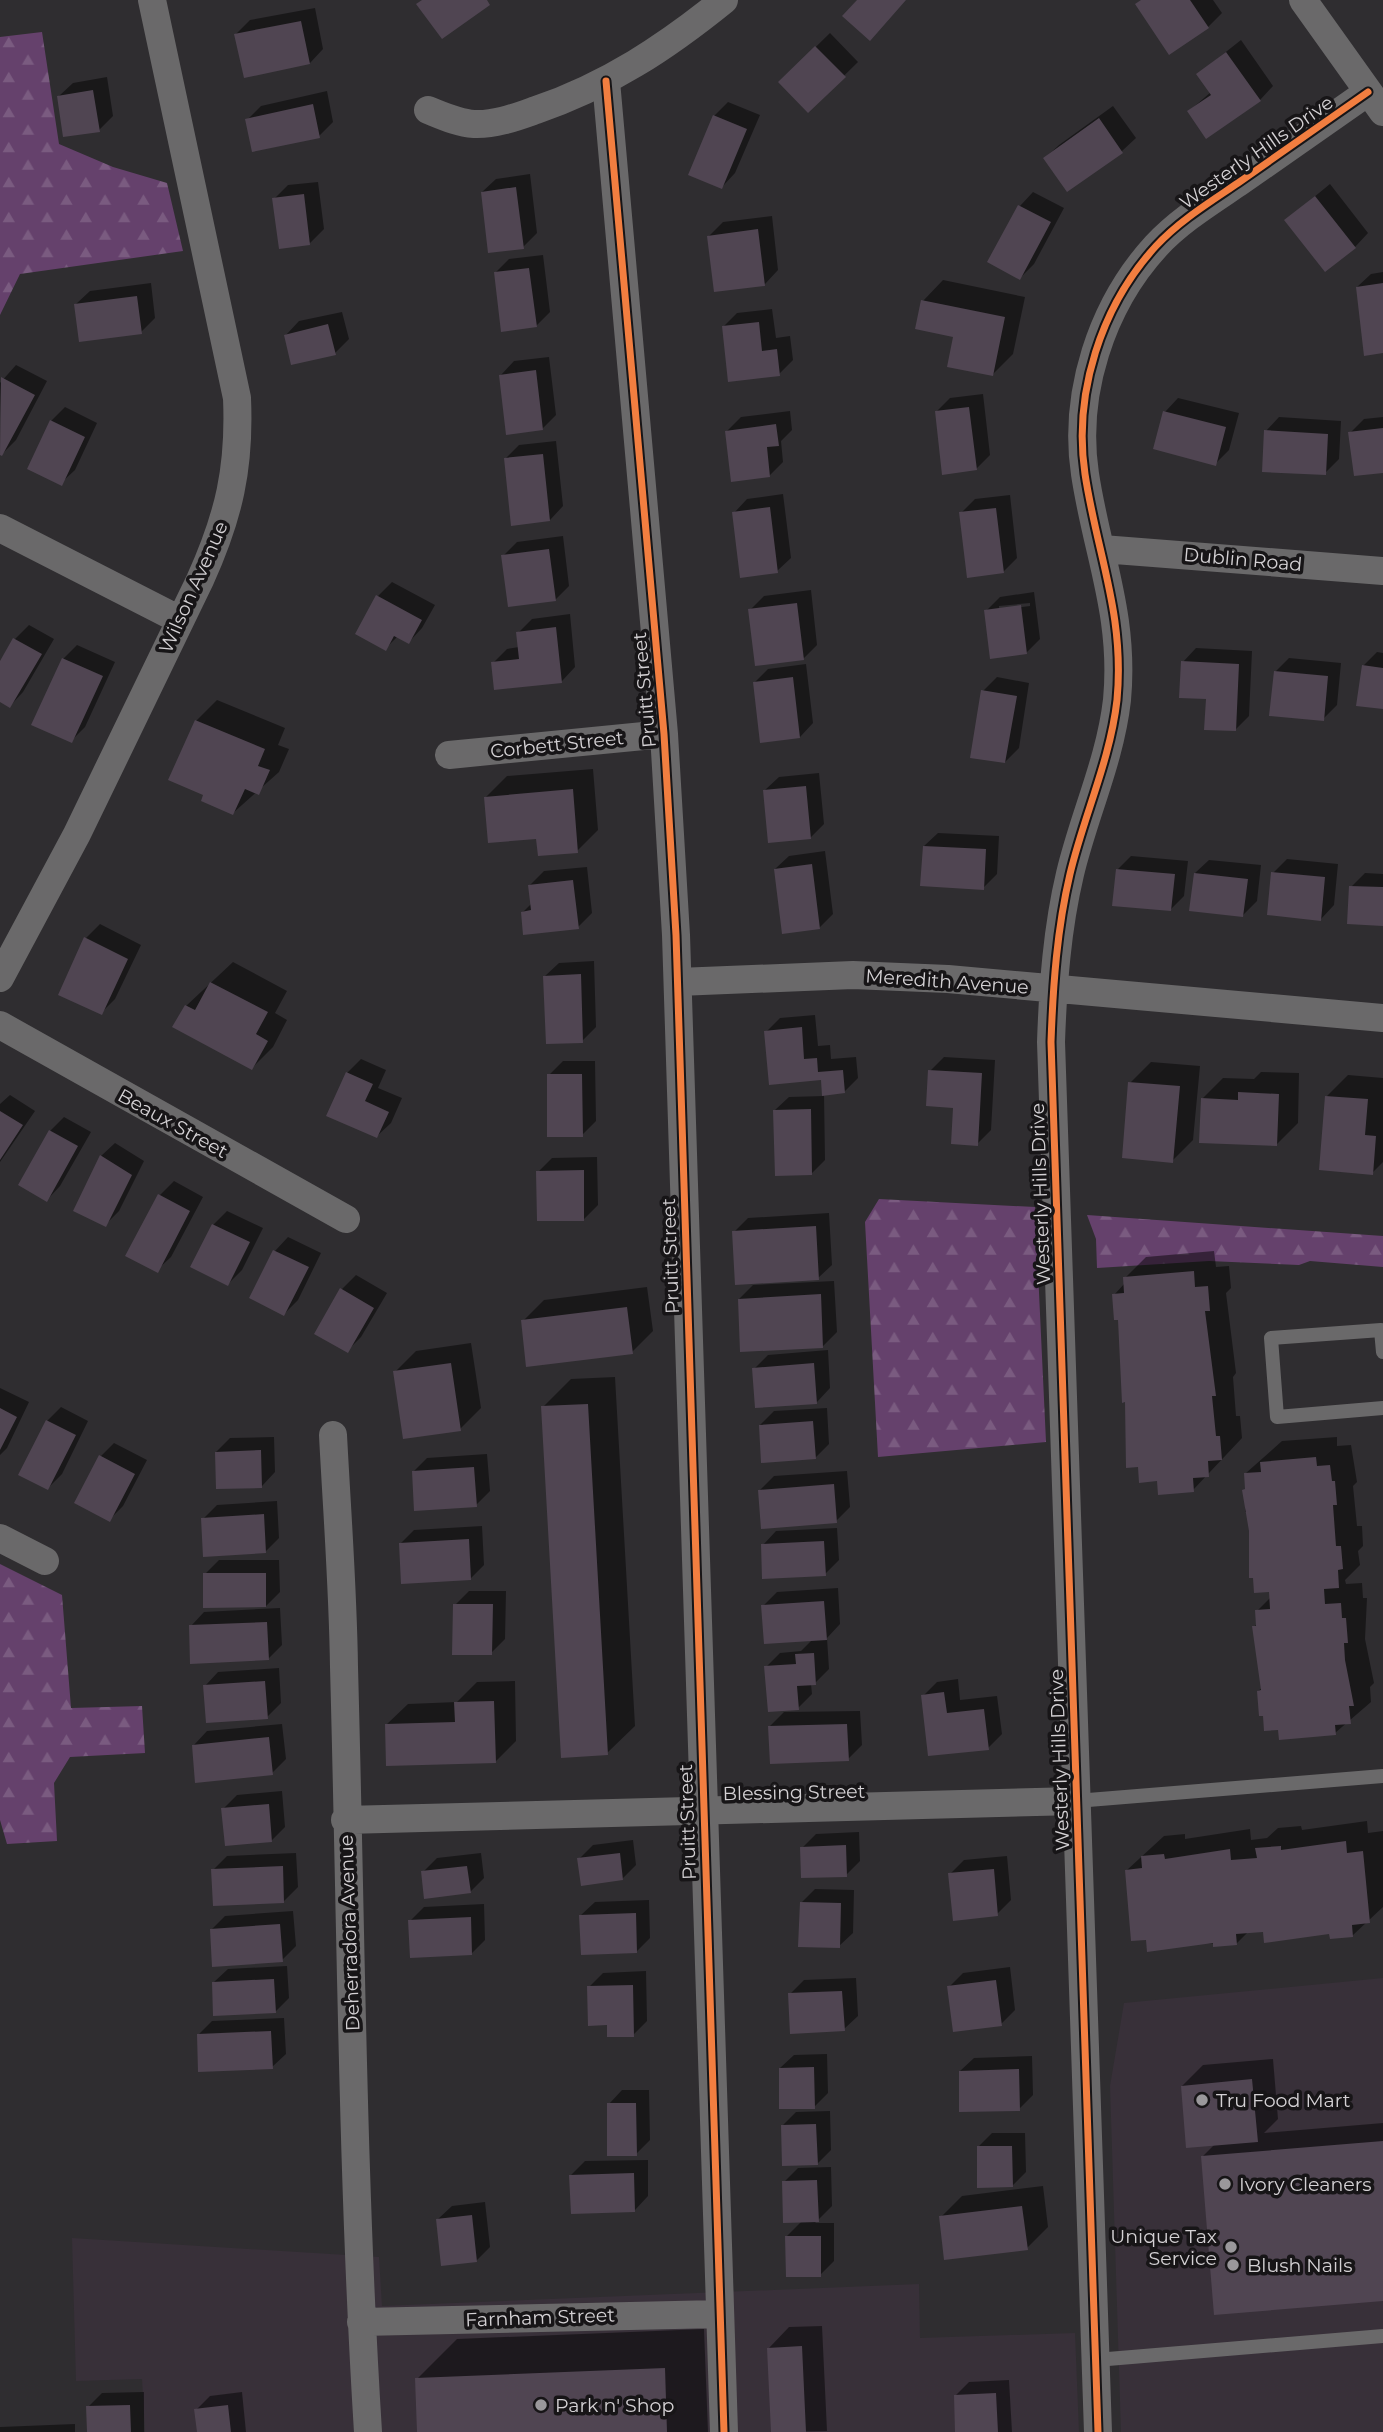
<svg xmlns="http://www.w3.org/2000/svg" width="1383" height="2432" font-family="Montserrat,sans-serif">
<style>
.built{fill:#383039}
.forest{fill:url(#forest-firs)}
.shadow{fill:#0007;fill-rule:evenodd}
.building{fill:#504552}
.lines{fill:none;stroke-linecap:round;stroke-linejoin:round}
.service{stroke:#6a696a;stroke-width:14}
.minor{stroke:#6a696a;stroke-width:28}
.cycleway-casing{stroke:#171517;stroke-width:11}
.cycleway{stroke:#f27e40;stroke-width:7}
.poi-dot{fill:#9a989b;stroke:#171517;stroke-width:2.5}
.labels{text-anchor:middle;stroke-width:7;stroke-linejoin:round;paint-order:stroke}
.street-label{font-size:19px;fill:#d4d1d4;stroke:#171517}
.poi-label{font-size:19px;fill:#d4d1d4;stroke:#171517;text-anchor:start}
</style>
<defs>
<pattern id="forest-firs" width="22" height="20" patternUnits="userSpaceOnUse" patternTransform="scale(1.75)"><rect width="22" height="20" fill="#65416c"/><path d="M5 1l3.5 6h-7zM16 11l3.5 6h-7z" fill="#7a5b80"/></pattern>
</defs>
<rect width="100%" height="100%" fill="#2f2d30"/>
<!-- built -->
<path class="built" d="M1383 1978V2432H1121L1110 2086 1124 2003Z
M72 2238 379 2257 382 2306 919 2284 920 2338 1075 2333 1079 2432H145L142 2379 76 2381Z"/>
<!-- forest -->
<path class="forest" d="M42 32 59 144 113 167 167 183 183 251 20 274 0 315V37Z
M879 1199 1035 1207 1046 1442 878 1457 865 1222Z
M1087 1215 1383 1236V1267L1310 1261 1299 1265 1209 1261 1097 1268 1096 1239Z
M0 1564 62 1595 71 1708 142 1706 145 1753 70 1757 54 1783 57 1841 7 1844 0 1820Z"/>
<!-- shadow -->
<path class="shadow" d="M1141 0H1213L1222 13 1208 27Z
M315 8 323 49 310 63 236 34 250 20Z
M830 33 858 62 808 111 780 82Z
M1241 40 1273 86 1260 100 1189 111 1211 92 1198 74Z
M107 77 113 116 99 130 59 96 73 83Z
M327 91 333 122 319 136 247 120 261 106Z
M728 102 760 115 735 173 722 187 714 116Z
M1113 106 1136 138 1122 151 1068 190 1045 158 1059 145Z
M530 174 537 233 523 247 482 192 496 179Z
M318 182 324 229 310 243 274 199 288 185Z
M1330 184 1368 233 1355 247 1286 220Z
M1033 192 1064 208 1034 264 1020 278V206Z
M772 216 778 270 765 284 709 236 723 222Z
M543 255 550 312 536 326 495 273 509 259Z
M1383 272V351L1357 287 1371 274Z
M943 280 1025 297 1013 354 992 375 923 301Z
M151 283 155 318 141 332 76 304 90 291Z
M772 309 776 338 790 336 793 360 779 374 724 326 737 313Z
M342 312 349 339 335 353 286 335 299 321Z
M549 357 556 415 542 429 501 375 514 361Z
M16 365 47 381 16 440 2 454 0 383Z
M983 394 990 455 976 469 936 412 950 398Z
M1178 398 1239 413 1229 450 1215 464 1165 412Z
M65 407 97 423 75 470 61 483 51 421Z
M790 411 792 430 781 441 783 462 769 476 727 431 741 417Z
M1279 417 1341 421 1339 459 1325 473 1266 431Z
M1383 417V471L1350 433 1364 419Z
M556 441 563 506 550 520 505 459 519 445Z
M783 494 791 558 777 571 734 513 747 499Z
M1010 495 1017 558 1003 572 961 513 975 499Z
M563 536 569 586 555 600 503 556 517 542Z
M392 582 435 605 422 628 409 642 398 636 386 648 358 633 378 596Z
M811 590 817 645 804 658 750 610 764 596Z
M1034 592 1040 639 1026 653 986 611 1000 597ZM1030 603V606L999 610V606Z
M570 614 575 667 562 681 493 663 507 649 519 647 518 633 532 619Z
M29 625 54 639 23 692 10 706 0 700V664L15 639Z
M77 645 115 662 85 727 71 741 63 659Z
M1196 648 1252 651 1249 716 1235 730 1183 662Z
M1377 652 1383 653V708L1363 666Z
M1289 658 1341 663 1337 705 1323 719 1275 672Z
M806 664 813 723 800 737 754 683 768 669Z
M997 677 1029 683 1019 748 1005 762 983 691Z
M217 700 285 728 278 745 289 749 279 772 233 813 206 795 196 721Z
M593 769 598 830 577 851 538 838 486 797 507 776Z
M819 773 824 824 810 838 765 790 779 777Z
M938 833 999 836 997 874 983 888 924 846Z
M825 851 833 914 819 928 775 869 789 856Z
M1131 856 1188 861 1184 896 1170 910 1117 870Z
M1287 859 1338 864 1334 905 1321 919 1273 873Z
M1209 860 1261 865 1257 901 1243 915 1195 873Z
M587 867 592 913 578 927 523 912 532 903 530 885 544 871Z
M1365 873 1383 874V924L1351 887Z
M100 924 141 945 115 999 101 1013 60 995 86 938Z
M594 961 596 1027 582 1041 545 976 559 963Z
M233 962 287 991 275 1013 287 1020 273 1047 252 1068 186 1006Z
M815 1015 818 1046 830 1045 831 1059 856 1057 858 1078 844 1092 824 1094 825 1160 812 1173 775 1110 789 1097 824 1096 822 1078 766 1032 780 1018Z
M944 1057 995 1060 991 1130 977 1144 930 1071Z
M361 1059 386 1070 378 1088 402 1098 391 1123 377 1136 347 1073Z
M563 1061H595L596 1121 582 1135 549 1075Z
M1151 1062 1200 1066 1193 1140 1172 1161 1130 1083Z
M1261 1072 1299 1073 1298 1123 1277 1144 1202 1099 1223 1078 1254 1079Z
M1348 1075 1383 1078V1162L1372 1173 1327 1096Z
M10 1095 35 1111 0 1162V1104Z
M64 1117 91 1132 60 1186 47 1200 50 1131Z
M115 1143 144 1161 119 1211 105 1225 101 1156Z
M597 1157 598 1205 584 1219 538 1172 552 1158Z
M174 1181 203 1197 171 1257 157 1270 128 1255 160 1195Z
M227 1211 263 1228 242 1270 228 1284 213 1225Z
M829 1213 832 1265 818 1278 734 1232 748 1218Z
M288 1237 321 1253 298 1300 284 1314 275 1251Z
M1214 1251 1216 1267 1229 1266 1231 1288 1226 1293 1236 1373 1233 1377 1236 1416H1240L1242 1438 1193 1490 1159 1479 1127 1400 1120 1318 1114 1295 1125 1283V1278L1146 1257Z
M356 1275 387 1293 361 1337 347 1351 342 1289Z
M834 1281 837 1332 823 1346 739 1299 753 1285Z
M647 1287 653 1331 632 1352 523 1321 544 1300Z
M471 1343 481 1408 460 1429 395 1372 416 1351Z
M828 1350 830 1388 817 1402 754 1369 768 1355Z
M615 1377 635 1726 607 1753 543 1407 571 1379Z
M0 1388 29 1402 7 1448 0 1455Z
M61 1407 88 1421 62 1474 48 1488 21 1474 47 1421Z
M827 1408 829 1444 815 1458 760 1425 774 1411Z
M274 1437 275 1472 262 1486 216 1452 230 1438Z
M1337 1437V1446L1351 1445 1357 1482 1353 1486 1357 1526H1362L1363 1546 1358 1551 1360 1565 1345 1580 1346 1584 1362 1583 1363 1598H1367L1365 1639 1374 1683 1370 1687 1371 1702 1335 1733 1280 1728 1258 1691 1262 1688 1254 1627 1258 1623 1257 1611 1271 1597 1249 1511 1245 1512 1246 1473 1282 1441Z
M114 1443 147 1460 123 1506 109 1520 101 1456Z
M487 1454 490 1491 476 1505 413 1472 427 1458Z
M847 1471 850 1507 836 1521 760 1490 774 1476Z
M277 1501 279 1538 265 1552 203 1519 217 1505Z
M482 1526 484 1565 470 1579 400 1544 414 1530Z
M837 1528 839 1560 825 1574 763 1545 776 1531Z
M219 1560H279L280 1592 266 1606 205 1574Z
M838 1588 840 1624 827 1638 829 1669 815 1683 811 1684 812 1694 798 1708 766 1667 780 1653 801 1651 813 1639 763 1606 777 1592Z
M469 1591H506L505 1639 491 1653 455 1605Z
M280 1608 282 1645 268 1659 191 1626 204 1612Z
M279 1668 281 1703 267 1717 205 1686 218 1672Z
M958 1679 960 1700 997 1696 1002 1734 988 1748 923 1696 937 1682Z
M515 1681 516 1741 495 1762 387 1724 408 1704 457 1702 477 1682Z
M860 1711 862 1745 848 1759 770 1726 784 1712Z
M282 1724 286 1759 272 1773 194 1745 207 1731Z
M282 1791 285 1827 271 1841 223 1809 237 1795Z
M1367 1821 1368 1833 1383 1831V1907L1353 1935 1265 1930 1249 1931 1236 1944 1193 1943 1127 1870 1164 1836 1185 1834V1839L1250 1829 1251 1840 1267 1838 1278 1828 1301 1826 1302 1830Z
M859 1832 860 1861 846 1875 802 1848 816 1834Z
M633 1840 636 1865 622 1879 579 1859 593 1845Z
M296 1853 298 1887 284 1901 213 1870 227 1856Z
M481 1853 484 1878 470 1892 423 1872 437 1858Z
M1007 1856 1011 1900 997 1914 950 1874 964 1860Z
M815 1889 854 1890 853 1933 839 1946 801 1903Z
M649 1900 650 1938 637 1951 581 1915 595 1902Z
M484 1904 485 1940 471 1954 410 1921 424 1907Z
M293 1911 296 1946 282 1960 212 1929 225 1916Z
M287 1966 289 1998 275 2012 214 1982 228 1969Z
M1010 1967 1015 2010 1001 2024 949 1987 963 1973Z
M646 1971 647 2021 633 2035 609 2023 589 1987 603 1973Z
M856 1978 858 2016 844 2029 790 1994 804 1980Z
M284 2018 286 2054 272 2067 198 2035 212 2021Z
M827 2054 828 2093 814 2107 780 2068 794 2055Z
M1032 2056 1033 2095 1019 2109 960 2071 974 2058Z
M1273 2059 1278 2119 1264 2133 1383 2123V2299L1202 2157 1216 2143 1182 2086 1203 2065Z
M622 2090H649L650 2140 636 2154 609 2104Z
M830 2111 831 2150 817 2164 782 2126 796 2112Z
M992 2133H1025L1026 2172 1012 2186 978 2147Z
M648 2160V2196L635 2210 571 2175 585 2161Z
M831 2167 832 2206 815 2223H834V2261L820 2275 787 2236 803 2220 784 2182 798 2168Z
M1043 2186 1048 2227 1027 2248 941 2217 962 2196Z
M485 2202 490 2247 476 2261 438 2219 452 2206Z
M822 2326 827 2431 772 2432 769 2348 789 2327Z
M704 2329 708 2432H419L417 2379 457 2339Z
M1009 2380 1012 2432H957L955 2396 969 2382Z
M144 2392V2432H88V2407L102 2393Z
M242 2392 246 2432H199L196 2410 210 2396Z
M75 2424V2432H0V2427Z"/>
<!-- building -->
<path class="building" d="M422 0H487L490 5 442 39 416 4Z
M857 0H906L870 41 842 16Z
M1141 0H1190L1209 28 1169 55 1135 4Z
M301 21 310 64 244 78 234 34Z
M815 46 846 77 808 113 778 82Z
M1226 52 1261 101 1206 139 1187 111 1211 95 1196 74Z
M93 90 100 132 63 137 57 96Z
M313 104 320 138 252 152 245 119Z
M713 115 747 129 722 189 688 175Z
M1099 118 1123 153 1067 192 1043 158Z
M516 187 524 249 488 253 481 192Z
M304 194 310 245 279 249 272 198Z
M1315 196 1356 248 1325 272 1284 220Z
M1018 205 1051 222 1020 280 987 262Z
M758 229 765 286 714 292 707 236Z
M529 268 537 327 501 332 494 272Z
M1383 283V353L1364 356 1356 287Z
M137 296 142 334 79 342 74 304Z
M921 300 1005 317 993 376 947 367 953 337 915 329Z
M759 322 762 351 777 349 780 376 728 382 722 326Z
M328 324 336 355 291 365 284 335Z
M536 370 543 430 506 435 499 375Z
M1 377 35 395 2 456 0 455Z
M969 407 977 470 942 475 935 411Z
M1163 411 1226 427 1216 466 1153 449Z
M50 420 85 437 62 486 27 469Z
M776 424 779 446 767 447 770 477 731 482 725 431Z
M1383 428V473L1354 476 1348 432Z
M1264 430 1328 434 1326 475 1262 472Z
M543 454 550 521 511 526 504 458Z
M770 507 778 573 740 578 732 512Z
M996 508 1004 573 967 578 959 512Z
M549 549 556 601 508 607 501 555Z
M376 595 422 620 409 644 394 636 386 651 355 634Z
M797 603 804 660 755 666 748 609Z
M1021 605 1027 654 990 659 984 610Z
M556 627 562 683 494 690 491 662 519 659 516 632Z
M13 638 42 654 10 708 0 702V661Z
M62 658 103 676 72 743 31 725Z
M1181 661 1239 664 1236 731 1204 730 1206 699 1179 698Z
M1362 665 1383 668V709L1356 706Z
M1274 671 1328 676 1324 721 1269 716Z
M793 677 800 738 760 743 753 682Z
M981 690 1017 696 1005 763 970 758Z
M195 720 265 749 258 766 270 770 259 795 245 789 233 815 201 801 203 795 168 780Z
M806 786 811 839 768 843 763 790Z
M573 789 578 853 538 856 536 839 488 843 484 797Z
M923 846 986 849 984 890 920 886Z
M812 864 820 929 782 934 774 869Z
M1116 869 1175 874 1171 911 1112 906Z
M1271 872 1325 877 1321 921 1267 915Z
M1194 873 1248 879 1243 917 1189 911Z
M573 880 579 929 523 935 521 912 531 910 528 885Z
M1349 886 1383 887V926L1347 924Z
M84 937 128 959 102 1015 58 995Z
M581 974 583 1043 546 1044 543 976Z
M210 982 268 1012 256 1034 268 1041 252 1070 172 1027 185 1005 195 1010Z
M802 1027 804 1059 817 1058 818 1072 843 1070 845 1093 822 1096 821 1080 769 1085 764 1031Z
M928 1070 982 1073 978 1146 951 1144 953 1108 926 1106Z
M346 1072 373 1084 365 1101 389 1112 377 1138 326 1116Z
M547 1074H582L583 1137H547Z
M1128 1082 1180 1086 1173 1163 1122 1158Z
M1238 1092 1279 1094 1277 1146 1199 1143 1201 1098 1238 1100Z
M1325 1096 1368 1099 1365 1135 1376 1136 1373 1175 1319 1170Z
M811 1109 812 1175 775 1176 773 1110Z
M0 1111 23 1125 0 1160Z
M49 1130 78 1146 47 1202 18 1185Z
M100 1155 132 1175 106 1227 73 1211Z
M584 1170V1221H537L536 1171Z
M158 1194 190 1211 158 1273 125 1256Z
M212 1224 250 1242 228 1286 190 1267Z
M816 1226 819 1280 735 1285 732 1231Z
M273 1250 309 1267 284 1316 249 1298Z
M1194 1271 1195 1287 1208 1286 1210 1311H1205L1216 1396H1212L1216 1436H1220L1222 1460 1208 1461 1209 1477 1193 1478 1194 1492 1158 1495 1157 1481 1139 1483 1138 1467 1126 1468 1125 1402 1122 1403 1118 1320H1114L1112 1294 1124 1293 1123 1277Z
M340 1288 374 1308 348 1353 314 1334Z
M821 1294 823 1348 740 1352 738 1299Z
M627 1307 633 1354 526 1367 521 1320Z
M451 1363 461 1431 403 1439 393 1371Z
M814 1363 817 1404 755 1408 752 1368Z
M588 1404 608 1755 561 1758 541 1406Z
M0 1408 17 1417 0 1450Z
M46 1420 76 1435 48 1490 18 1475Z
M813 1421 816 1459 761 1463 759 1425Z
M261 1450 262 1488 216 1489 215 1452Z
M99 1455 135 1474 110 1522 74 1503Z
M1316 1457 1317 1466 1330 1465 1332 1481H1335L1337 1505H1333L1336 1546H1341L1343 1569 1338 1570 1339 1588 1324 1589 1325 1604 1341 1603 1342 1618H1346L1348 1643H1344L1345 1660 1354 1706H1349L1351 1724 1335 1725 1336 1735 1279 1740 1278 1730 1264 1731 1263 1716H1259L1257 1691 1261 1690 1252 1626H1256L1255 1610 1270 1609 1269 1592 1254 1593 1253 1578H1249V1531L1242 1490 1245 1489 1244 1473 1261 1472 1260 1462Z
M474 1467 477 1507 414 1511 412 1471Z
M834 1484 837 1523 761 1529 758 1490Z
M264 1514 266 1553 203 1557 201 1518Z
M469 1539 471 1580 401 1584 399 1543Z
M824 1541 826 1576 762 1579 761 1544Z
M203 1573H266V1607L203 1608Z
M824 1601 827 1640 764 1644 761 1605Z
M453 1604H493L492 1655H452Z
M267 1622 269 1660 190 1664 189 1625Z
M814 1653 816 1685 797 1686 799 1710 768 1712 764 1666 796 1664 795 1654Z
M265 1681 268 1719 206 1723 203 1685Z
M944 1692 947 1713 984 1709 989 1750 928 1756 921 1695Z
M494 1701 496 1763 386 1766 385 1724 455 1722 454 1702Z
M847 1724 849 1761 770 1764 768 1726Z
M269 1737 273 1775 195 1783 192 1745Z
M269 1804 272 1842 225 1846 221 1808Z
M1346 1841 1347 1853 1363 1851 1370 1923 1352 1925 1353 1937 1330 1939 1329 1934 1264 1943 1263 1932 1236 1934 1237 1945 1213 1947V1943L1147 1952 1146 1940 1131 1941 1125 1870 1142 1868 1141 1856 1164 1854 1165 1859 1230 1849 1231 1860 1257 1858 1255 1848 1281 1846V1850Z
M846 1845 847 1877 801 1878 800 1847Z
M620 1853 623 1880 581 1886 577 1858Z
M283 1866 284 1903 213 1906 211 1869Z
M467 1866 471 1893 424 1899 421 1871Z
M994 1869 998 1916 953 1921 948 1873Z
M800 1902 841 1903 840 1948 798 1947Z
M636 1913 637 1953 581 1955 579 1915Z
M471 1917 472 1955 410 1958 408 1920Z
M280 1924 283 1962 212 1967 210 1929Z
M274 1979 276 2013 213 2016 212 1982Z
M996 1980 1002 2026 953 2032 947 1986Z
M633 1985 634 2037H607V2025L588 2026 587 1986Z
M842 1991 845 2031 790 2034 788 1993Z
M271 2031 273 2069 198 2072 197 2034Z
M814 2067 815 2109H779V2068Z
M1019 2069 1020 2111 959 2112V2071Z
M1252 2079 1258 2142 1186 2148 1181 2086Z
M607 2103H636L637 2156H607Z
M816 2124 818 2165 782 2166 781 2125Z
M1383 2141V2301L1214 2315 1201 2156Z
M977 2146H1012L1013 2187 977 2188Z
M634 2173 635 2212 571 2214 569 2175Z
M817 2180 819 2222 783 2223 782 2181Z
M1022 2206 1028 2250 944 2260 939 2216Z
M472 2215 477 2262 441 2266 436 2219Z
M785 2236H821V2277H786Z
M802 2346 806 2432H771L767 2348Z
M665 2368 667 2432H417L415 2378Z
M996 2393 998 2432H955L954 2395Z
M130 2405 131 2432H87L86 2406Z
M228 2405 231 2432H197L194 2409Z"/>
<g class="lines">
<!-- service -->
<path class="service" d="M1383 1352 1381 1330 1271 1338 1277 1417 1383 1408
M1076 1801 1383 1776
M1096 2360 1383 2336"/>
<!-- minor -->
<path class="minor" d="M1303 0 1383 112
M606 81 664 734 676 935 724 2432
M428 110C443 116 458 123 474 124 495 125 516 117 536 110 607 86 666 47 724 0
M0 528 180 620
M1102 549 1383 571
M449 755 664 734
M0 978 77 834 200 580C229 516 240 468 237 398L152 0
M678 982 853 975 948 979 1383 1018
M0 1025 346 1219
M333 1435C337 1512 343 1589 344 1667 351 1922 352 2177 368 2432
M0 1538 45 1561
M345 1820 1076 1801
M361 2322 719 2314
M1098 2432 1051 1042C1053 985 1057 929 1070 874 1084 815 1110 761 1117 700 1125 615 1097 554 1085 474 1073 394 1101 306 1156 246 1179 221 1210 202 1238 183 1282 152 1325 122 1368 92"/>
<defs>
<path id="cycleway" d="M606 81 664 734 676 935 724 2432
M1098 2432 1051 1042C1053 985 1057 929 1070 874 1084 815 1110 761 1117 700 1125 615 1097 554 1085 474 1073 394 1101 306 1156 246 1179 221 1210 202 1238 183 1282 152 1325 122 1368 92"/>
</defs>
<!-- cycleway casing -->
<use href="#cycleway" class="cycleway-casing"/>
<!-- cycleway -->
<use href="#cycleway" class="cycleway"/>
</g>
<!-- markers -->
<g class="poi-dot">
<circle cx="1202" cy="2100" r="7"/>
<circle cx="1225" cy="2184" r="7"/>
<circle cx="1231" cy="2247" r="7"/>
<circle cx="1233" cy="2265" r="7"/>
<circle cx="541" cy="2405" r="7"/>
</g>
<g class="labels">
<!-- street labels -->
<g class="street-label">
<text transform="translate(1256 152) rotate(-35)" y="7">Westerly Hills Drive</text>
<text transform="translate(1243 559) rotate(5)" y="7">Dublin Road</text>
<text transform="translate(193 587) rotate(-66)" y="7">Wilson Avenue</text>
<text transform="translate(644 690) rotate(-95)" y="7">Pruitt Street</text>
<text transform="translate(557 744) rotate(-6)" y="7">Corbett Street</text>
<text transform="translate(947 981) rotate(4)" y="7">Meredith Avenue</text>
<text transform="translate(173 1123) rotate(29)" y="7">Beaux Street</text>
<text transform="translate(1040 1194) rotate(-92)" y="7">Westerly Hills Drive</text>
<text transform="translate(670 1256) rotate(-92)" y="7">Pruitt Street</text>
<text transform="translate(1059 1760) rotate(-92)" y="7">Westerly Hills Drive</text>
<text transform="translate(794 1792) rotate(-1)" y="7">Blessing Street</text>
<text transform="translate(687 1822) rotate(-92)" y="7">Pruitt Street</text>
<text transform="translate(349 1933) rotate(-92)" y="7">Deherradora Avenue</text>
<text transform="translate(540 2317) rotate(-2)" y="7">Farnham Street</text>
</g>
<!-- poi labels -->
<g class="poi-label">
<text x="1216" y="2107">Tru Food Mart</text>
<text x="1239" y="2191">Ivory Cleaners</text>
<text x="1217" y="2243" text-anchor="end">Unique Tax<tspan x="1217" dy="22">Service</tspan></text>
<text x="1247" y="2272">Blush Nails</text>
<text x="555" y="2412">Park n' Shop</text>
</g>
</g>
</svg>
